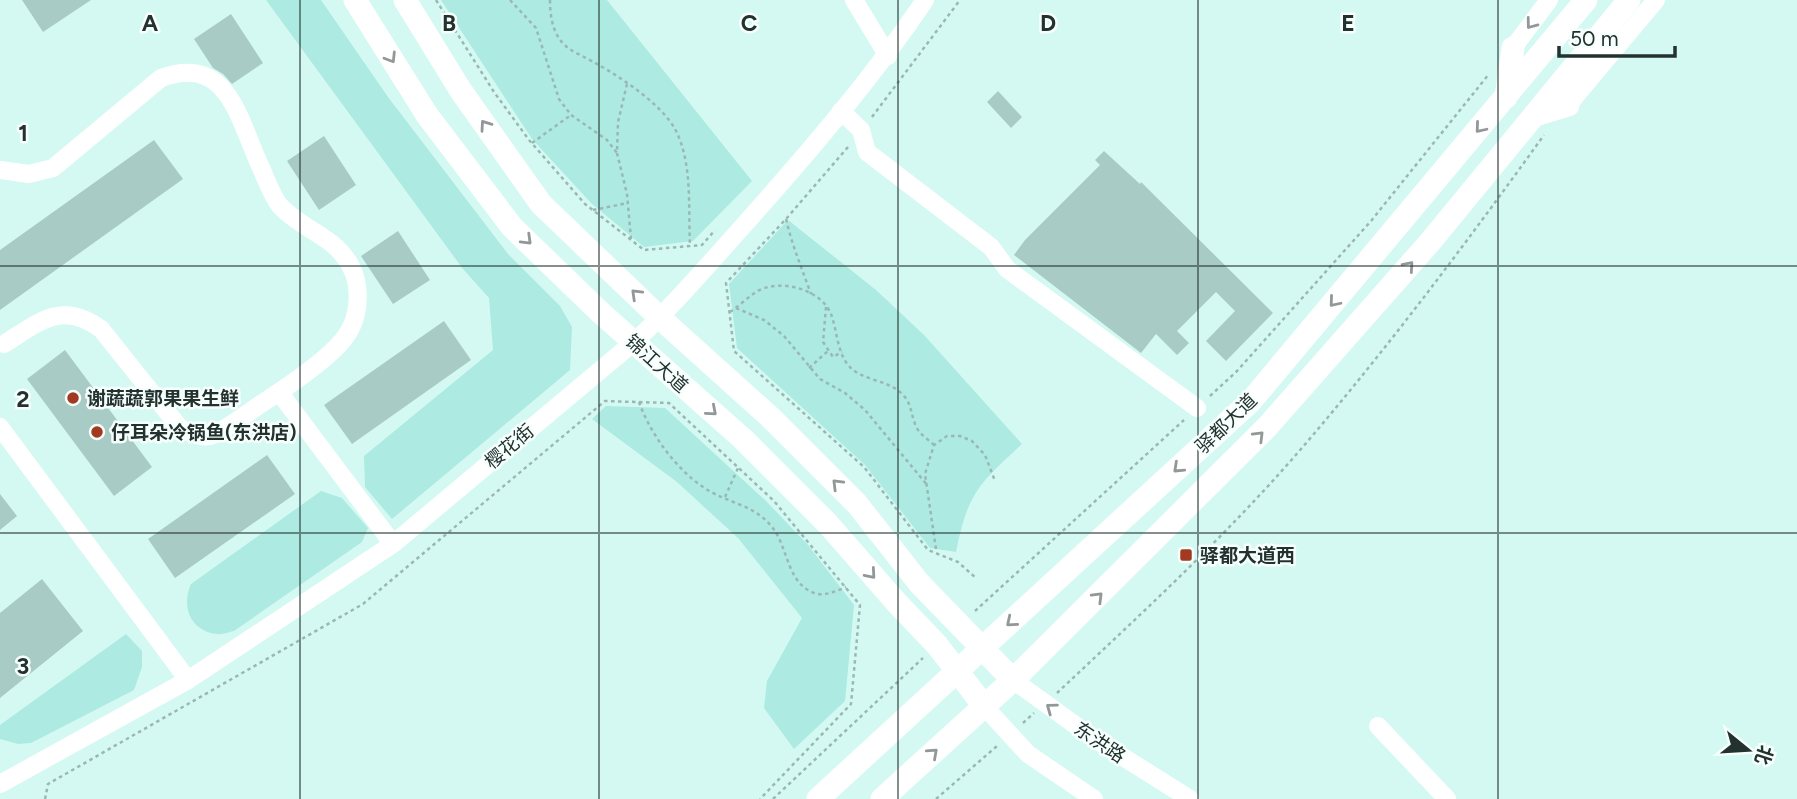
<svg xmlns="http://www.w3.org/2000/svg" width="1797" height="799" font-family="Figtree,'Noto Sans SC',sans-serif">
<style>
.green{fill:#adeae1}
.building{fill:#a8cbc6}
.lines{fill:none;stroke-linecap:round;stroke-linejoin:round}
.path{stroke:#9ab8b3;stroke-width:2.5;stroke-dasharray:3.5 3.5;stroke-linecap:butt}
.minor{stroke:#fff;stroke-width:18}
.major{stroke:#fff;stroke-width:23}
.oneway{stroke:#919897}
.grid{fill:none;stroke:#23322f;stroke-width:2;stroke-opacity:0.55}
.poi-dot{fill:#a23a21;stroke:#f7fffd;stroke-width:2.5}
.labels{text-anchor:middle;stroke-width:5;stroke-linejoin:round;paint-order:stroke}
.street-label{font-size:19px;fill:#23322f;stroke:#f7fffd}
.poi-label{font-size:19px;font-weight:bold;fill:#23322f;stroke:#f7fffd;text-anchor:start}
.grid-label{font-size:23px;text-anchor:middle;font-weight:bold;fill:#23322f;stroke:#f7fffd;stroke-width:5;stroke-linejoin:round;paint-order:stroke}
</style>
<rect width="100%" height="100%" fill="#d4f9f3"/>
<!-- green -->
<path class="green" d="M266 0H321L388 97 508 254 560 306 572 327 570 370 392 519 365 487 364 456 493 350 489 298 463 269Z
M441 0H607L752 181 693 241 644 247 591 203 532 139Z
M788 220 876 290 924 335 1022 444C979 484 968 492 956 552L930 548 865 465 737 348 729 284Z
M606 406 665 408 766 501 808 545 854 605 845 701 794 749 764 708 767 681 802 618 738 538 677 482 592 419Z
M321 491 342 498 368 528 362 542 234 631C229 632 222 635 217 634 190 631 181 606 191 584Z
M126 634 142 651V667L134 690 31 743 18 744 0 739V725Z"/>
<!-- building -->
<path class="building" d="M22 0H91L43 32Z
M231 14 263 63 232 84 223 74 213 68 194 39Z
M998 91 1022 117 1011 128 987 102Z
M324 136 356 185 319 210 287 161Z
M154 140 183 179 0 310V250Z
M1104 151 1140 184 1141 182 1273 313 1226 361 1206 341 1235 311 1216 292 1177 331 1189 343 1177 355 1156 334 1141 353 1014 255 1025 240 1100 165 1095 160Z
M398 231 430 280 393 304 361 256Z
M444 321 471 360 352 444 324 405Z
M65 350 152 467 114 496 27 379Z
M267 455 295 494 175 578 148 539Z
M0 494 17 516 0 530Z
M42 579 83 631 0 698V613Z"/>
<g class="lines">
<!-- path -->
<path class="path" d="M436 0 494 92 529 140 585 204 644 250 702 245 715 230
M510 0 536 28 559 99 571 115 607 140 617 153
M550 0C550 14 552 30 561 41 568 51 586 57 597 64 622 78 661 104 675 129 693 163 688 208 690 246
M627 84 618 122 617 153 627 194 631 239
M872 117 960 0
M532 143 571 115
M848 147 786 219 726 283 734 351 864 467 928 550 958 562 977 579
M593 210 628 203
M786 219C792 245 802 269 811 294
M826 307 823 342 833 357 842 352
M736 308 764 320 784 336 820 379 845 393 865 410 928 486
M730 312C739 306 747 298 756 292 778 278 820 288 831 314 837 330 837 351 848 365 862 382 890 379 904 396 912 405 911 416 916 426 919 434 928 439 934 445
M809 368 829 350
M1210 396 1237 371 1371 221 1489 74
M639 402C650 433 675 468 703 487 726 503 754 504 772 527 787 545 787 580 810 591 822 598 834 592 846 587
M725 497 738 468
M936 549 925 474 934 445 947 436H960L972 441 985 455 995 481
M975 611 1184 420
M1057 693C1141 614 1226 536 1301 449 1387 349 1467 242 1544 135
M1023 723 1034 713
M45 799 48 784 363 604 605 401 669 403 774 501 860 605 851 704 760 799
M773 799 923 658
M936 799 997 746"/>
<!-- minor -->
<path class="minor" d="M854 0 888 56
M1513 48 1549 0
M1568 105 1656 0
M841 111 861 130 867 152 991 247 1007 269 1197 408
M0 170 29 174 53 168 161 78C230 53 239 123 262 170 267 182 273 198 281 207 300 227 328 235 344 256 363 279 362 317 343 340 326 361 287 387 264 402 253 409 220 434 210 436 200 438 189 432 180 428L101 329C62 300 39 322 4 344
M279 392 393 544
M0 427 188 680
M1013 680 1096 740 1190 799
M984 706 1028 754 1094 799
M1378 726 1447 799
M0 784 188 680 393 544 634 342C673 306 708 265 744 225 808 153 871 80 925 0"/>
<!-- major -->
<path class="major" d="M355 0 427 115 512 227 601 313 743 439 828 524 896 602 937 645 984 706
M405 0 461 91 541 204 660 318 770 417 857 504 919 583 1013 680
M1506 97 1513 48
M1535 115 1568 105
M818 799 1251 401 1586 0
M882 799 1013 680 1267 427 1430 242 1629 0"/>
</g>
<!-- one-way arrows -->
<defs><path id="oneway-chevron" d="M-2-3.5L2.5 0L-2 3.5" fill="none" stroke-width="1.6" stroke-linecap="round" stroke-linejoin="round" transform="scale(1.75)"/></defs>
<g class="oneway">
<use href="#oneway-chevron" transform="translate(1531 24) rotate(127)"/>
<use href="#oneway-chevron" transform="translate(391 58) rotate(58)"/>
<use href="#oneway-chevron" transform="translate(485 125) rotate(-125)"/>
<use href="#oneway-chevron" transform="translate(1480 128) rotate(130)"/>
<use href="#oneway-chevron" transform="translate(527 240) rotate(44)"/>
<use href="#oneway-chevron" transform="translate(1409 266) rotate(-49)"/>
<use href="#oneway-chevron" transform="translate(636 294) rotate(-136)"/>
<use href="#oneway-chevron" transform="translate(1334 302) rotate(130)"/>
<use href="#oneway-chevron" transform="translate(712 411) rotate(41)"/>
<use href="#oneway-chevron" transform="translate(1259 436) rotate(-45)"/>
<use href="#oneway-chevron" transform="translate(1178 468) rotate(137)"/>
<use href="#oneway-chevron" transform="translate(837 484) rotate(-135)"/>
<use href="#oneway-chevron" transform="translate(871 574) rotate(49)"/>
<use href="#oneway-chevron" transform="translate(1098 597) rotate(-45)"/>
<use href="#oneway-chevron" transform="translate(1011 622) rotate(140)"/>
<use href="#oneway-chevron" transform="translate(1051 708) rotate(-144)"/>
<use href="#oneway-chevron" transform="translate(933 753) rotate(-42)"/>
</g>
<!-- grid -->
<path class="grid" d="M300 0V799M599 0V799M898 0V799M1198 0V799M1498 0V799M0 266H1797M0 533H1797"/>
<!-- markers -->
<g class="poi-dot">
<circle cx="73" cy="398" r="7"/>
<circle cx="97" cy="432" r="7"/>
<rect x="1179" y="548" width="14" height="14" rx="3.5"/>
</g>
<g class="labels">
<!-- street labels -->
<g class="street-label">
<text transform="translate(657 363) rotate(42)" y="7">锦江大道</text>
<text transform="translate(1226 423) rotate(-44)" y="7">驿都大道</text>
<text transform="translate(509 446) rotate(-40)" y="7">樱花街</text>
<text transform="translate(1100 742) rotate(34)" y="7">东洪路</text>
</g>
<!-- poi labels -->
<g class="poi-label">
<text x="87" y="405">谢蔬蔬郭果果生鲜</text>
<text x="111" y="439">仔耳朵冷锅鱼(东洪店)</text>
<text x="1200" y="562">驿都大道西</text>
</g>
</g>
<g class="grid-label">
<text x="150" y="31">A</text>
<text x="449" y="31">B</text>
<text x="749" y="31">C</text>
<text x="1048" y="31">D</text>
<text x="1348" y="31">E</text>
<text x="23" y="141">1</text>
<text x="23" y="407">2</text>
<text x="23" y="674">3</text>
</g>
<!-- north arrow -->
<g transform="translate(1748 750) rotate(108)" stroke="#f7fffd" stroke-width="5" paint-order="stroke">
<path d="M0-5L12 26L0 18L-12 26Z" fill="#23322f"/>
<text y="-10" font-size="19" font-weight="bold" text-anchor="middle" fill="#23322f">北</text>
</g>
<!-- scale -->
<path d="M1559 46v10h116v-10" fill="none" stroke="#23322f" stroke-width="3.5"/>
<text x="1570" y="46" font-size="21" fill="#23322f" stroke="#f7fffd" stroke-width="5" paint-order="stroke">50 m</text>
</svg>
